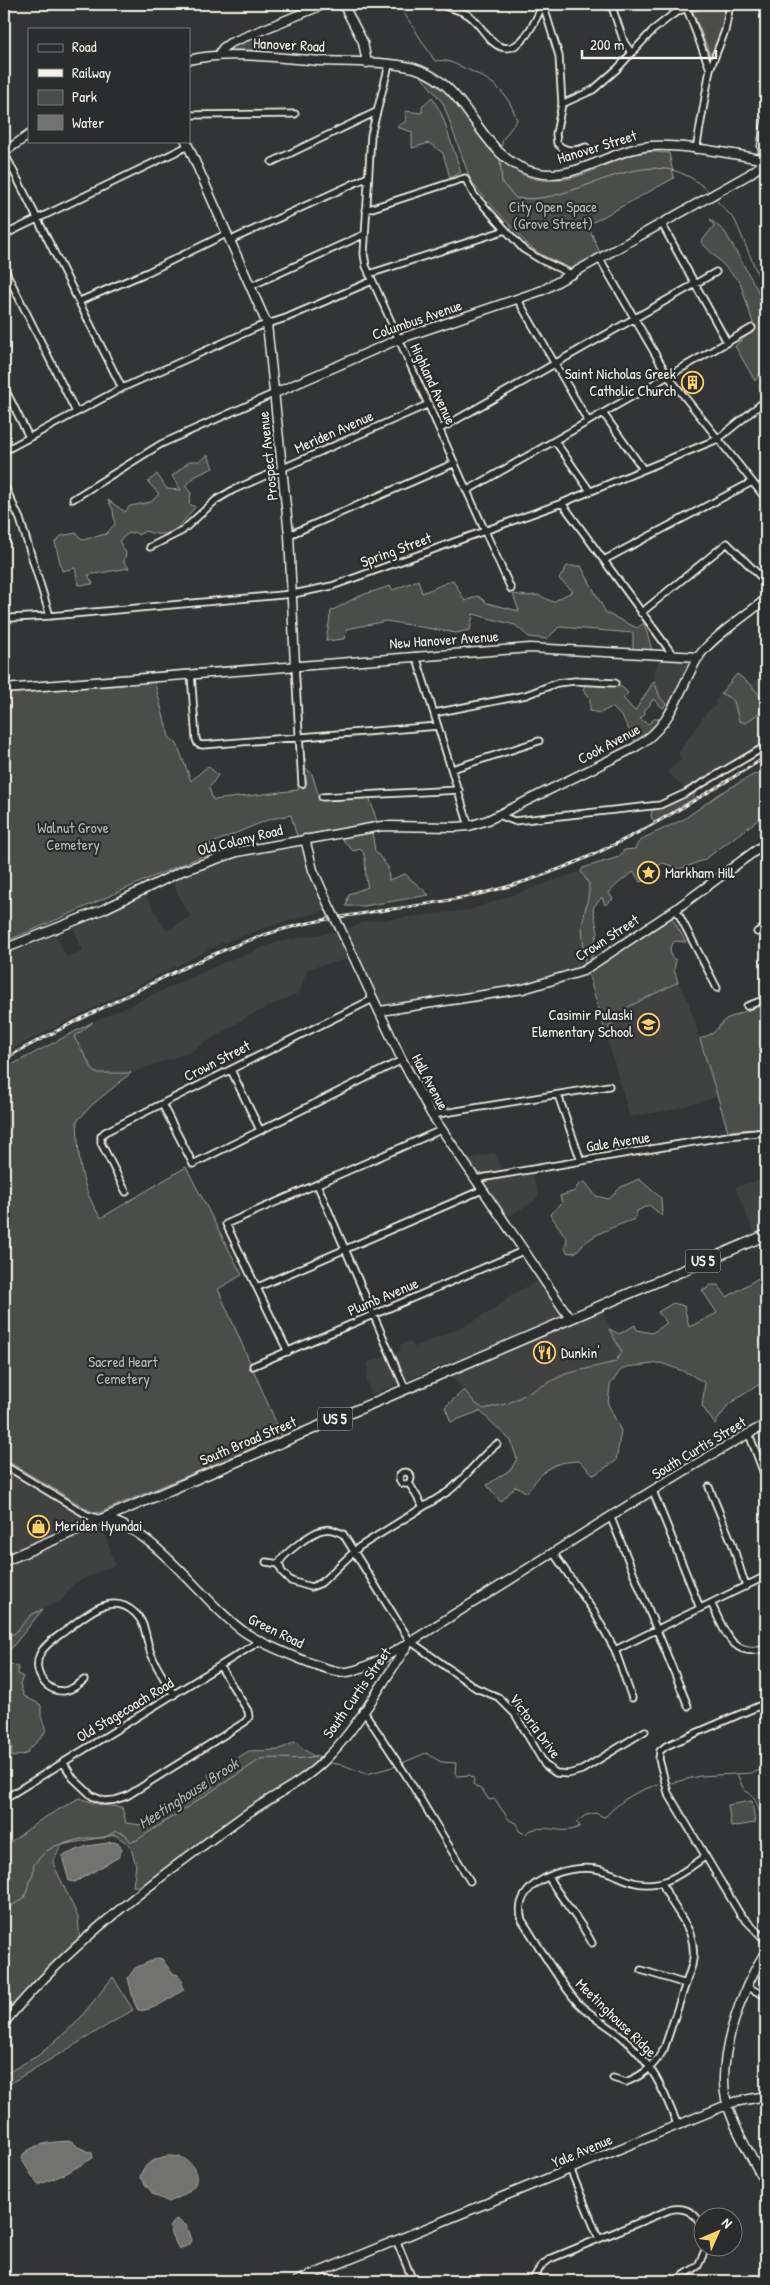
<svg xmlns="http://www.w3.org/2000/svg" width="770" height="2285" font-family="'Patrick Hand',sans-serif">
<style>
.built{fill:#404242}
.green{fill:#4b4d4c;stroke:#a09f9a}
.water{fill:#727370;stroke:#a6a5a0}
.lines{fill:none;stroke-linecap:round;stroke-linejoin:round}
.stream{stroke:#a6a5a0;stroke-width:1}
.street-casing{stroke:#f4f1e8;stroke-width:9}
.secondary-casing{stroke:#f4f1e8;stroke-width:11}
.primary-casing{stroke:#f4f1e8;stroke-width:12}
.street{stroke:#2a2d2e;stroke-width:5.5}
.secondary{stroke:#2a2d2e;stroke-width:8}
.primary{stroke:#2a2d2e;stroke-width:9}
.rail-casing{stroke:#f4f1e8;stroke-width:3}
.rail{stroke:#2a2d2e;stroke-width:1;stroke-dasharray:4;stroke-linecap:butt}
.secondary-bridge-casing{stroke:#f4f1e8;stroke-width:11;stroke-linecap:butt}
.secondary-bridge{stroke:#2a2d2e;stroke-width:8}
.labels{text-anchor:middle;stroke-width:4.5;stroke-linejoin:round;paint-order:stroke}
.shield{fill:#2a2d2e;stroke:#b7b6b0;stroke-width:1}
.shield-label{font-size:14px;font-weight:bold;fill:#f4f1e8}
.street-label{font-size:15px;fill:#f4f1e8;stroke:#2a2d2e}
.park-label{font-size:15px;fill:#b9b8b1;stroke:#2a2d2e}
.poi-label{font-size:15px;fill:#f4f1e8;stroke:#2a2d2e;text-anchor:start}
.water-label{font-size:16px;font-style:italic;fill:#b3b2ac;stroke:#2a2d2e}
</style>
<rect width="100%" height="100%" fill="#323535"/>
<filter id="ink" filterUnits="userSpaceOnUse"><feTurbulence type="fractalNoise" baseFrequency=".02" numOctaves="2"/><feDisplacementMap in="SourceGraphic" scale="10" xChannelSelector="R" yChannelSelector="G"/><feConvolveMatrix kernelMatrix="1 2 1 2 8 2 1 2 1" color-interpolation-filters="sRGB"/></filter>
<g filter="url(#ink)">
<!-- built -->
<path class="built" d="M660 658 684 660 689 664 670 713 663 708 666 704 654 686V672Z
M766 671V704L751 685Z
M721 693 734 701 746 723 766 707V741L685 789 667 771 682 759 678 753 707 712 716 705 715 701Z
M304 842 312 877 327 910 276 924 220 944 4 1053V955L56 935 66 957 83 951 73 927 144 893 167 931 191 916 180 899 172 880 207 864Z
M581 871 589 884V892L582 924 585 965 561 974 505 988 383 1006 347 930 364 922 470 910Z
M338 931 348 959 307 969 300 992 249 1016 190 1052 131 1073H95L74 1037 93 1022 223 963 277 942Z
M650 931 688 1000 717 1097 674 1109 630 1117 588 973Z
M495 1153 502 1171 530 1167 539 1195 533 1202 506 1218 481 1183 468 1159Z
M766 1178V1228L754 1233 735 1187Z
M540 1280 561 1311 579 1321 601 1309 622 1352 615 1362 565 1374 509 1403 490 1409H484L476 1404 450 1374 446 1364 371 1395 366 1379 368 1362 401 1351 399 1345 410 1341 415 1347 466 1325 493 1310 511 1295Z
M4 1468 83 1516 98 1528 103 1527 115 1565 74 1583 62 1600 31 1615 14 1634 4 1635Z"/>
<!-- green -->
<path class="green" d="M712 4H727L725 22 714 52 710 54 693 12Z
M260 35 262 50H225Z
M420 71C429 77 440 83 448 91 487 130 501 194 571 178 597 172 620 155 647 152 654 151 662 153 669 153L674 178 588 225 600 253 572 269 542 255 529 246 478 190 470 179 443 103 419 74Z
M432 97 442 115 461 172 450 178 443 153 429 143 412 148V132L397 127 406 121 405 111 422 113V106Z
M710 219 725 232 757 289 766 318V365L755 381 735 346 755 329 740 282 701 242 714 226Z
M208 455 213 468 196 476 185 486 191 493 189 504 195 507C179 527 171 541 145 531L138 535 135 532 127 534 119 541 126 553 124 562 129 568 88 575 93 584 79 585 75 568 62 571 55 542 61 536 76 533 83 540 106 534 115 524 113 510 108 500 125 512 130 506 151 502 159 494 148 482 157 474 167 489 181 490 172 476 190 461H199Z
M567 566H581L606 613 637 628 644 623 652 650 633 649V633L559 627 547 639 529 637 515 625 473 614 470 630 456 633 386 621 347 629 344 639 326 641 331 611 359 596 390 586 393 590 418 580 422 593 453 580 465 601 478 596 487 603 519 611 513 594 527 596 538 595 553 602 573 591 559 579Z
M737 674 751 685 766 704V707L746 723 739 721 734 701 721 693Z
M154 680 169 737 177 744 191 781 208 766 218 775 209 788 213 800 298 790V784L302 786 307 783 304 773 305 758V767L312 774 319 797 330 801 369 796 377 822 297 837 291 815 270 819 210 844 213 852C142 879 74 914 4 942V694L124 685 127 683Z
M654 681 660 697 666 704 663 708 653 699 649 706 644 710 645 714 640 719 648 724 654 719H662L659 726 636 743 623 718 612 707 600 713 590 711V698L583 689 586 683 622 687 628 693 623 698 635 711Z
M766 771V814L704 860 680 869 663 863 646 872 648 879 640 882 634 872C625 877 617 884 609 893L613 899 605 905 602 897 593 908 598 933 593 944 594 952 590 961 585 965 582 926 589 892V884L581 871 583 868 619 857 624 850 635 849 638 843 646 837 684 819 721 793 755 774 762 775Z
M695 791 693 799 655 822 651 817 652 810Z
M372 832 375 851 388 867 389 880 405 874 429 895 364 906H346L349 894 368 887C363 874 369 859 361 849L353 851 341 838Z
M672 918 686 942 675 941 670 947 671 957 676 960 674 970 678 982 628 1007 605 1031 588 973Z
M766 1003V1128L728 1131 700 1039 713 1033 726 1019Z
M93 1022 74 1037 95 1073H131L92 1105 77 1121C79 1160 79 1185 101 1218L186 1167 242 1275 218 1289 282 1436 98 1513 91 1511 4 1459V1069Z
M639 1179 661 1198 662 1216 649 1205 637 1211 635 1219C616 1226 588 1235 576 1252L568 1253 565 1248 567 1239 550 1214 562 1203 560 1196 575 1191 578 1185 585 1182 596 1196 609 1199 621 1187Z
M765 1274 766 1380 729 1404 715 1424 702 1406 705 1383 688 1373 661 1363 626 1367 620 1371 610 1385 608 1404 621 1431 616 1461 594 1475 579 1461C550 1462 543 1470 527 1493L516 1486 501 1502 487 1485 511 1469 517 1459 511 1441 480 1411 451 1422 445 1407 464 1390 476 1404 484 1409 509 1403 565 1374 615 1362 622 1352 609 1329 619 1334 635 1325 637 1330 652 1333 667 1323 658 1312 673 1303 684 1306 689 1327 717 1313 702 1290 707 1289 709 1285H718L727 1297Z
M43 1609 9 1651 4 1650V1635L14 1634 31 1615Z
M8 1663 18 1667V1674L23 1677 20 1684 24 1696 41 1705V1716L46 1730C41 1741 32 1744 26 1754L12 1757V1747L4 1729V1682L9 1673Z
M295 1742 317 1759 332 1747 296 1779 242 1811 146 1886H133L136 1865 130 1845 115 1835 61 1845 53 1863 78 1917 80 1942 36 1981 4 2018V1847L42 1819 79 1798 101 1805 122 1807 126 1823 150 1826 213 1787 208 1775 249 1751 278 1750Z
M752 1801 755 1823 731 1827 728 1805Z
M113 1977 133 2010 4 2087V2070L7 2073 39 2055 76 2023Z"/>
<!-- water -->
<path class="water" d="M114 1842 119 1844 122 1849 119 1857 75 1882 69 1881 62 1856 87 1846Z
M158 1958 162 1959 172 1973 178 1975 183 1981 181 1984 184 1990C173 1996 151 2013 138 2010L134 2002 128 1978 135 1968Z
M72 2141 78 2147 92 2153 93 2158 65 2174 38 2185 22 2160 23 2154C38 2142 53 2142 72 2141Z
M167 2156C172 2156 179 2156 183 2158 193 2163 201 2178 193 2187 187 2194 178 2198 169 2202L154 2195 140 2178C142 2164 155 2159 167 2156Z
M176 2219 186 2225 191 2240 189 2245 179 2249 171 2234 170 2227Z"/>
<g class="lines">
<!-- stream -->
<path class="stream" d="M398 4 435 61C447 59 453 63 464 68 492 80 507 90 517 120L503 139 501 149
M500 158 502 183 516 198C582 207 649 131 709 192
M715 199 735 220 766 294
M331 1763 343 1765 367 1774 396 1766
M402 1763 426 1753 441 1762 456 1763 455 1773 457 1776 470 1775 474 1779 473 1784 483 1791 489 1800 495 1799 509 1820 517 1823 519 1831 525 1834C542 1820 563 1838 580 1826L576 1822 586 1815 596 1813 603 1817 606 1816C622 1799 639 1789 662 1784
M737 1774 744 1790C761 1798 755 1810 766 1823
M671 1783 700 1776 752 1773 766 1768
M4 1928 7 1909 24 1898 33 1874 34 1864 45 1852 55 1846 84 1838H104L116 1831 125 1834 131 1842 137 1840 261 1759C279 1756 301 1762 317 1755L320 1758"/>
<defs>
<path id="street" d="M440 4C450 9 464 10 472 18 480 25 485 35 493 42 518 63 535 22 543 4
M543 4 559 56 562 104 556 134 557 143C564 152 576 151 586 147
M611 4 624 42 631 52
M685 4 710 69
M389 65 371 135 364 254 366 266 511 589
M562 104 593 90 617 69 653 30 672 15 693 4
M189 115 295 114
M696 150 710 69 725 31 730 4
M4 152 122 388
M272 162 376 112
M366 210 465 178 474 195 523 249 541 260 573 275
M662 224 727 342
M4 235 188 146
M231 240 368 177
M600 259 668 376 766 499
M4 268 76 412
M369 274 506 230
M251 286 365 234
M518 300 588 421
M80 301 148 272 228 233
M4 387 29 437
M603 413 643 469
M440 429 716 272
M555 441 590 491
M4 451 122 388 258 327 286 318 372 281
M4 485 20 519 50 616
M758 489 766 482
M468 490 752 328
M73 499 161 444 275 393
M562 503 673 655
M289 535 455 463
M150 547 182 531 216 500 233 490 429 404
M604 560 752 482
M641 613 727 543 766 582
M4 616 10 618 50 616 293 594 332 586 562 503 718 439 766 400
M416 656 469 826
M295 666 302 784
M191 674 196 739 198 744 203 745 438 726
M434 713 526 695 557 683 575 681 615 683
M452 769 539 741
M322 797 459 790
M499 815 514 821 660 805 686 793 766 746
M676 909 717 988
M757 932 766 927
M747 1006 766 999
M231 1070 260 1130
M558 1095 581 1161
M162 1104 193 1164 402 1060
M432 1115 609 1086
M475 1179 728 1136 766 1132
M317 1184 405 1388
M126 1192 101 1143V1136L105 1132 373 999
M258 1287 482 1190
M288 1352 226 1224 441 1130
M253 1366 523 1251
M749 1434 766 1479
M4 1465 87 1515 100 1519
M399 1478a6 6 0 1 1 12 0a6 6 0 1 1-12 0Z
M409 1483 423 1507
M709 1487 732 1543 746 1587
M653 1491 700 1608
M611 1518 688 1706
M554 1554 594 1612 615 1650 632 1698
M266 1562 279 1564 282 1572 291 1581 311 1587 321 1583 359 1547 449 1491C467 1477 479 1457 497 1444
M279 1564C281 1555 314 1531 323 1530 331 1528 336 1531 343 1534L410 1641 476 1688 498 1697 515 1714 545 1765 556 1773 568 1774 582 1770 645 1731
M711 1603C724 1628 731 1660 766 1648
M615 1650 766 1576
M84 1680C78 1685 72 1690 64 1691 45 1692 32 1671 40 1654 45 1644 57 1637 65 1631 85 1616 111 1590 135 1613 148 1625 145 1643 153 1658 158 1671 167 1682 174 1695
M766 1703 666 1746 660 1751 659 1759 668 1793 740 1914 766 1941
M363 1710 406 1775 470 1881
M63 1762 73 1778 92 1796 104 1801 115 1800 127 1796 245 1722 249 1717 248 1711 220 1666
M4 1799 260 1641
M549 1878C562 1901 580 1919 592 1943
M641 1970 686 1984
M747 1987 766 1996
M613 2078 626 2082C644 2075 654 2066 664 2049L692 1965C700 1928 673 1914 662 1882
M678 2126C663 2089 652 2062 621 2036 607 2024 591 2016 578 2003 558 1981 539 1946 522 1920 510 1883 567 1864 596 1869 620 1873 629 1888 658 1883 675 1880 691 1866 705 1857
M571 2171 599 2239
M397 2242 413 2281
M401 2281 412 2277
M445 2281 448 2279 455 2281
M532 2281 541 2266 550 2259 669 2210C684 2206 695 2212 702 2226
M675 2281 698 2266 706 2248"/>
<path id="secondary" d="M343 4 363 42 367 63
M218 56 223 48 230 43 325 4
M189 60C225 50 282 58 320 61 351 62 384 61 414 68 424 71 433 76 441 82 476 110 489 164 538 173 575 180 607 153 643 147 673 142 734 154 766 160
M186 141 267 324 289 535 295 666
M4 152 29 135
M765 159 762 146 766 120
M275 393 399 339 543 290 748 175 759 167 766 158
M4 689 530 648 699 657
M305 839 313 870 330 908
M340 928 402 1060 432 1115 569 1317
M4 949 104 909 182 871 237 852 382 826 456 827 469 826 488 820 634 748C674 725 677 692 699 656 710 639 749 613 766 599
M380 1011 523 989 583 971 676 909 766 843
M101 1519C152 1523 204 1605 246 1633 263 1644 329 1674 347 1672 373 1669 432 1628 456 1613 560 1550 660 1482 766 1424
M766 1951C742 1988 715 2059 727 2103 735 2131 753 2159 766 2185
M4 2023C69 1943 155 1880 238 1820 266 1799 300 1785 325 1760 356 1730 384 1680 409 1643
M297 2281 734 2102 766 2096"/>
<path id="primary" d="M4 1561 766 1235"/>
</defs>
<!-- street casing -->
<use href="#street" class="street-casing"/>
<!-- secondary casing -->
<use href="#secondary" class="secondary-casing"/>
<!-- primary casing -->
<use href="#primary" class="primary-casing"/>
<!-- street -->
<use href="#street" class="street"/>
<!-- secondary -->
<use href="#secondary" class="secondary"/>
<!-- primary -->
<use href="#primary" class="primary"/>
<defs>
<path id="rail" d="M4 1059C43 1037 83 1018 122 998 170 974 216 951 267 934 343 910 423 910 499 889 597 863 681 809 766 757"/>
</defs>
<!-- rail casing -->
<use href="#rail" class="rail-casing"/>
<!-- rail -->
<use href="#rail" class="rail"/>
<defs>
<path id="secondary-bridge" d="M330 908 340 928"/>
</defs>
<!-- secondary-bridge casing -->
<use href="#secondary-bridge" class="secondary-bridge-casing"/>
<!-- secondary-bridge -->
<use href="#secondary-bridge" class="secondary-bridge"/>
</g>
</g>
<!-- icons -->
<defs>
<symbol id="building-ring" viewBox="-11 -11 22 22"><circle r="9.5" fill="#2a2d2e" stroke="#ffd166" stroke-width="1.5"/><path d="M-4-6H4V6H1V3H-1V6H-4ZM-2.5-4.3h1.7v1.8h-1.7ZM.8-4.3h1.7v1.8H.8ZM-2.5-1h1.7V.8h-1.7ZM.8-1h1.7V.8H.8Z" fill="#ffd166"/></symbol>
<symbol id="sight-ring" viewBox="-11 -11 22 22"><circle r="9.5" fill="#2a2d2e" stroke="#ffd166" stroke-width="1.5"/><path d="M0-6L1.8-2.2L6-1.7L2.9 1.2L3.7 5.4L0 3.3L-3.7 5.4L-2.9 1.2L-6-1.7L-1.8-2.2Z" fill="#ffd166"/></symbol>
<symbol id="school-ring" viewBox="-11 -11 22 22"><circle r="9.5" fill="#2a2d2e" stroke="#ffd166" stroke-width="1.5"/><path d="M0-5L7-2L0 1L-7-2ZM-4 1L0 2.5L4 1V4Q0 6-4 4Z" fill="#ffd166"/></symbol>
<symbol id="restaurant-ring" viewBox="-11 -11 22 22"><circle r="9.5" fill="#2a2d2e" stroke="#ffd166" stroke-width="1.5"/><path d="M-5-6h1v4h1v-4h1v4h1v-4h1v5L-1.5 .5V6h-2V.5L-5-1ZM5-6V6H3V1.5H1.5Q1.5-4 5-6Z" fill="#ffd166"/></symbol>
<symbol id="shop-ring" viewBox="-11 -11 22 22"><circle r="9.5" fill="#2a2d2e" stroke="#ffd166" stroke-width="1.5"/><path d="M-5-2.5h2.3a2.7 3.5 0 0 1 5.4 0H5L5.5 6h-11ZM-1.5-2.5h3a1.5 2.3 0 0 0-3 0Z" fill="#ffd166"/></symbol>
</defs>
<g fill-rule="evenodd">
<use href="#building-ring" x="680" y="370" width="25" height="25"/>
<use href="#sight-ring" x="636" y="860" width="25" height="25"/>
<use href="#school-ring" x="636" y="1012" width="25" height="25"/>
<use href="#restaurant-ring" x="532" y="1340" width="25" height="25"/>
<use href="#shop-ring" x="26" y="1514" width="25" height="25"/>
</g>
<g class="labels">
<!-- shield labels -->
<g class="shield">
<rect x="685.5" y="1249.5" width="35" height="23" rx="4"/>
<rect x="317.5" y="1407.5" width="35" height="23" rx="4"/>
</g>
<g class="shield-label">
<text x="703" y="1266">US 5</text>
<text x="335" y="1424">US 5</text>
</g>
<!-- street labels -->
<g class="street-label">
<text transform="translate(289 45) rotate(3)" y="5">Hanover Road</text>
<text transform="translate(597 147) rotate(-17)" y="5">Hanover Street</text>
<text transform="translate(417 320) rotate(-19)" y="5">Columbus Avenue</text>
<text transform="translate(433 384) rotate(65)" y="5">Highland Avenue</text>
<text transform="translate(334 432) rotate(-24)" y="5">Meriden Avenue</text>
<text transform="translate(268 456) rotate(-96)" y="5">Prospect Avenue</text>
<text transform="translate(396 550) rotate(-20)" y="5">Spring Street</text>
<text transform="translate(444 640) rotate(-4)" y="5">New Hanover Avenue</text>
<text transform="translate(609 744) rotate(-28)" y="5">Cook Avenue</text>
<text transform="translate(240 840) rotate(-14)" y="5">Old Colony Road</text>
<text transform="translate(607 938) rotate(-33)" y="5">Crown Street</text>
<text transform="translate(217 1061) rotate(-27)" y="5">Crown Street</text>
<text transform="translate(430 1082) rotate(62)" y="5">Hall Avenue</text>
<text transform="translate(618 1142) rotate(-9)" y="5">Gale Avenue</text>
<text transform="translate(383 1297) rotate(-23)" y="5">Plumb Avenue</text>
<text transform="translate(248 1441) rotate(-23)" y="5">South Broad Street</text>
<text transform="translate(699 1448) rotate(-31)" y="5">South Curtis Street</text>
<text transform="translate(276 1631) rotate(26)" y="5">Green Road</text>
<text transform="translate(357 1693) rotate(-55)" y="5">South Curtis Street</text>
<text transform="translate(125 1710) rotate(-31)" y="5">Old Stagecoach Road</text>
<text transform="translate(535 1726) rotate(54)" y="5">Victoria Drive</text>
<text transform="translate(616 2018) rotate(44)" y="5">Meetinghouse Ridge</text>
<text transform="translate(582 2151) rotate(-23)" y="5">Yale Avenue</text>
</g>
<!-- park labels -->
<g class="park-label">
<text x="553" y="212">City Open Space<tspan x="553" dy="17">(Grove Street)</tspan></text>
<text x="73" y="833">Walnut Grove<tspan x="73" dy="17">Cemetery</tspan></text>
<text x="123" y="1367">Sacred Heart<tspan x="123" dy="17">Cemetery</tspan></text>
</g>
<!-- poi labels -->
<g class="poi-label">
<text x="676" y="379" text-anchor="end">Saint Nicholas Greek<tspan x="676" dy="17">Catholic Church</tspan></text>
<text x="665" y="878">Markham Hill</text>
<text x="633" y="1020" text-anchor="end">Casimir Pulaski<tspan x="633" dy="17">Elementary School</tspan></text>
<text x="561" y="1358">Dunkin'</text>
<text x="55" y="1531">Meriden Hyundai</text>
</g>
<!-- water labels -->
<g class="water-label">
<text transform="translate(188 1793) rotate(-33)" y="6">Meetinghouse Brook</text>
</g>
</g>
<!-- margin -->
<rect width="770" height="2285" fill="none" stroke="#2a2d2e" stroke-width="20"/>
<rect x="10" y="10" width="750" height="2265" fill="none" stroke="#f4f1e8" stroke-width="2" filter="url(#ink)"/>
<!-- legend -->
<rect x="28" y="28" width="162" height="115" fill="#2a2d2e" stroke="#7b7b78"/>
<rect x="38" y="44" width="25" height="8" fill="#2a2d2e" stroke="#7b7b78"/>
<text x="72" y="52" font-size="15" fill="#f4f1e8">Road</text>
<rect x="38" y="69" width="25" height="8" fill="#f4f1e8" stroke="#7b7b78"/>
<text x="72" y="78" font-size="15" fill="#f4f1e8">Railway</text>
<rect x="38" y="90" width="25" height="15" fill="#4b4d4c" stroke="#7b7b78"/>
<text x="72" y="102" font-size="15" fill="#f4f1e8">Park</text>
<rect x="38" y="115" width="25" height="15" fill="#727370" stroke="#7b7b78"/>
<text x="72" y="128" font-size="15" fill="#f4f1e8">Water</text>
<!-- north arrow -->
<g transform="translate(718 2232) rotate(45)"><circle r="24" fill="#2a2d2e" stroke="#7b7b78"/>
<path d="M0-4L9 19L0 12L-9 19Z" fill="#ffd166"/>
<text y="-8" font-size="14" font-weight="bold" text-anchor="middle" fill="#f4f1e8">N</text>
</g>
<!-- scale -->
<path d="M582 50v8h134v-8" fill="none" stroke="#f4f1e8" stroke-width="2.5"/>
<text x="590" y="50" font-size="15" fill="#f4f1e8" stroke="#2a2d2e" stroke-width="4" paint-order="stroke">200 m</text>
</svg>
